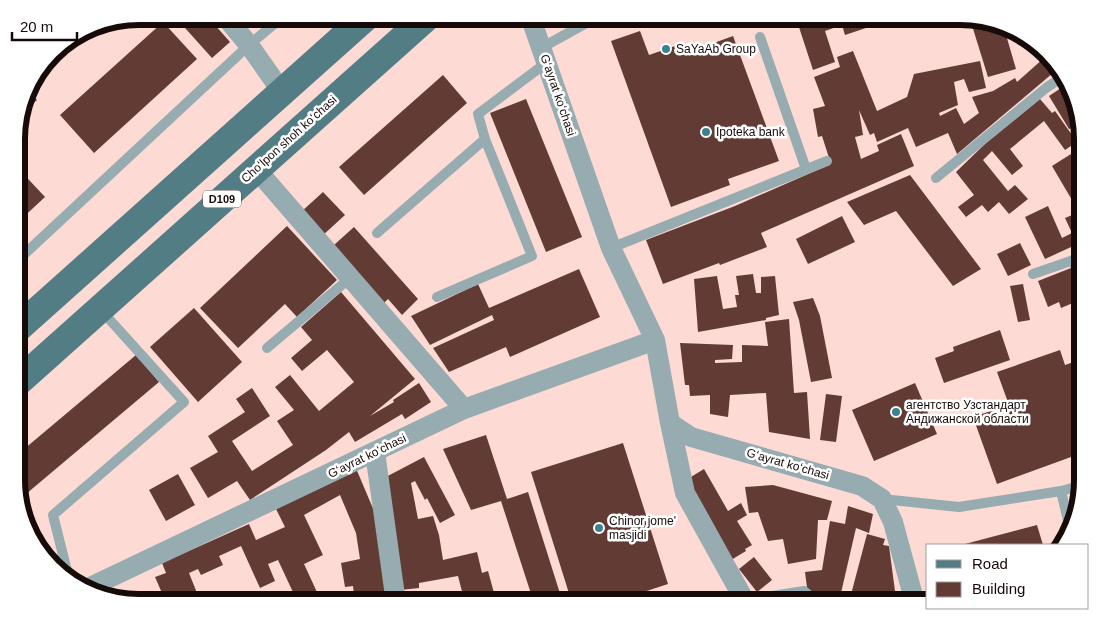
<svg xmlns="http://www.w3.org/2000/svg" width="1099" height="619" font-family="Arial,sans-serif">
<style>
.building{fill:#623b35}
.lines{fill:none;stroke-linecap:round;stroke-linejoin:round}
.service{stroke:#96acb0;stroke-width:10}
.minor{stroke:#96acb0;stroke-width:20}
.primary{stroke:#527d84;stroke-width:28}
.poi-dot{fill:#3c828e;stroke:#fff;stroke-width:2}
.labels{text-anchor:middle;stroke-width:5;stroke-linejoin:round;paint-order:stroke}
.shield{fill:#fff;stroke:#5c5453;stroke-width:1}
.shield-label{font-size:11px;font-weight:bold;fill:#160b09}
.poi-label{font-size:12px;fill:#160b09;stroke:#fff;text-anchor:start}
.street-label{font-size:12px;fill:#160b09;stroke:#fff}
.rim{fill:none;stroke:#160b09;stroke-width:6}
</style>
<rect width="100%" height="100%" fill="#fddad4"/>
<!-- building -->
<path class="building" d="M162 16H207L230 42 212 58 177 19 169 25Z
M238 16H260L248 27Z
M763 16H800V17L766 26Z
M812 16H895L896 18 845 35 842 25 825 31 835 62 813 70 797 21Z
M970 19 1004 28 1016 69 988 77Z
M163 22 197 59 94 153 60 115Z
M640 31 649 55 678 45 681 55 733 36 779 161 728 179 730 185 671 207 611 41Z
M65 42 67 45 52 55 58 47Z
M1038 49 1062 71 1055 77 1053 73 957 154 948 133 916 147 908 128 877 142 874 133 870 135 859 110 863 135 855 137 861 159 879 151 877 145 901 134 914 166 761 233 767 247 720 265 719 263 663 284 646 240 735 206 831 164 822 136 818 137 813 109 825 106 814 77 840 67 837 57 853 51 877 111 907 97 914 74 980 61 986 88 969 92 964 79 954 82 958 105 939 113 940 116 956 108 964 124 979 113 972 97 993 91 1015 78 1017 82 1044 58Z
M443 75 467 103 364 195 339 167Z
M1061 88 1070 103 1073 101 1082 130V144L1072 128 1069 129 1049 96Z
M28 89 37 100 20 115V113Z
M526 99 582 237 546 252 490 113Z
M1040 99 1052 113 1055 111 1077 142 1065 150 1044 121 1010 149 1023 166 1012 175 992 151 983 160 1008 191 1015 185 1028 199 1009 214 999 202 988 212 982 205 966 217 958 207 974 195 956 172 986 143Z
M1082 147V209L1079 212 1052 166Z
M17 167 45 197 17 223Z
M910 175 981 269 953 286 896 211 864 225 847 202Z
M323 192 345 215 322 236 301 212Z
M1048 206 1062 238 1072 233 1065 218 1079 212 1082 220V242L1045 259 1025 217Z
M842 216 855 242 808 264 796 239Z
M287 226 337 280 297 317 285 304 238 348 200 308Z
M354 227 418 299 402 315 388 299 384 303 334 245Z
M1020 243 1031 265 1008 276 997 254Z
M1082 259V305L1080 300 1061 308 1059 302 1048 307 1038 281 1071 268 1069 263Z
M579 269 600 317 510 357 506 347 449 372 433 348 494 320 492 315 430 345 411 316 478 284 489 308Z
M753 274 756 293H761V277L775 276 779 315 766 318V320L698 332 694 279 717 276 723 309 737 307 735 295H739L736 276Z
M1023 284 1030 320 1018 322 1010 286Z
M341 292 415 379 370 416 394 402 393 400 419 383 431 402 405 419 402 414 355 442 349 432 326 450 250 500 237 481 208 498 190 468 218 452 208 436 245 412 236 399 252 388 270 416 232 441 252 471 293 445 277 421 294 410 275 387 290 375 319 411 354 382 327 350 302 371 291 358 312 340 301 327Z
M813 298 820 316 832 378 811 382 799 320 793 302Z
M194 308 242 362 198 402 150 347Z
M789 319 794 393 807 392 810 439 769 432 766 393 730 395 728 417 710 414V395L690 396 689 385H685L680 343 733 345 732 359 715 360V363L742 362V345L768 346 765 322Z
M1000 330 1010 360 944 383 935 358 954 351 953 347Z
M1060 350 1065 365 1082 359V453L997 484 973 417 1009 405 997 372Z
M136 355 159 382 26 494 17 484V455Z
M915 383 937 434 874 461 852 410Z
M826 394 842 396 836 442 820 440Z
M486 435 507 499 528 492 563 603H534L501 501 471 510 443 449Z
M623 443 668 584 610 603H572L531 472Z
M424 457 455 515 440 523 427 498 425 500 415 481 411 483 418 519 433 516 439 535 443 560 477 552 482 573 488 571 496 600 511 596 512 603H465L458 576 419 583V588L400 590 382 479Z
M355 466 380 525 387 603H364V601L355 602 353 586 345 587 341 563 360 559 356 533 340 495 304 515 323 555 304 564 322 603H298L278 560 268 564 275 581 260 588 241 546 219 556 223 565 201 575 198 569 189 573 201 603H181L177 594 165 600 155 577 166 573 162 563 249 524 256 540 285 527 276 509Z
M704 469 728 511 741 503 747 515 737 521 752 545 745 549 746 551 731 560 686 480Z
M178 474 195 505 166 521 149 490Z
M773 485 832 501 827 520H818L816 559 788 564 783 539 768 541 758 512 749 513 745 487Z
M848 506 873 514 869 533 856 528 841 593 808 595 805 572 822 570 830 521 845 524Z
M1037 525 1043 545H961Z
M867 534 885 539 883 545 889 546 895 591 849 602Z
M754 557 772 580 757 592 739 569Z
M417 591 418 603H399L398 593Z
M731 596 733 603H710V601Z
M810 597V603H769V598Z"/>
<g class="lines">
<!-- service -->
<path class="service" d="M760 37 806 169
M541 48 599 16
M936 178 1046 88 1064 76
M377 233 485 139 478 114 546 63
M611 248 827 161
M17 261 249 45 284 16
M1033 274 1082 257
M437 297 532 256 485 139
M267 348 350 278
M1061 491 1070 529
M882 499 959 507 1061 491 1083 485
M69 579 53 515 184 402 100 309
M746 600 804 591 818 603
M898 603 914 599"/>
<!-- minor -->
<path class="minor" d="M225 16 249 45 282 92
M530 16 611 248 655 340 670 423 691 437 862 486 882 499 893 522 915 603
M256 169 464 409
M670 423 685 493 746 603
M375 452 396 603
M86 589 464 409 655 340"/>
<!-- primary -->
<path class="primary" d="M17 329 367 16
M17 383 428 16"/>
</g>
<!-- markers -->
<g class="poi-dot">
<circle cx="666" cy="49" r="5"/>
<circle cx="706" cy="132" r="5"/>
<circle cx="896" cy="412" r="5"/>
<circle cx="599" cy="528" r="5"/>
</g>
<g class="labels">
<!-- shield labels -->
<rect class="shield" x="203" y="190.5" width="38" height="17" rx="4"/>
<g class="shield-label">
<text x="222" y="203">D109</text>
</g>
<!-- poi labels -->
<g class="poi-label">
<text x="676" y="53">SaYaAb Group</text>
<text x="716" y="136">Ipoteka bank</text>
<text x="906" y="409">агентство Узстандарт<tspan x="906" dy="14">Андижанской области</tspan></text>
<text x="609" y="525">Chinor jome'<tspan x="609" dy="14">masjidi</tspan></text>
</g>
<!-- street labels -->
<g class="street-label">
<text transform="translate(558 95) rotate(71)" y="4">Gʻayrat koʻchasi</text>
<text transform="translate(289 139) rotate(-42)" y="4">Choʻlpon shoh koʻchasi</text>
<text transform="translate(367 456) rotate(-26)" y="4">Gʻayrat koʻchasi</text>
<text transform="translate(788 464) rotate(16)" y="4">Gʻayrat koʻchasi</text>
</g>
</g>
<!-- crop -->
<path d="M0 0H1099V619H0ZM139 25H960A114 114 0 0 1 1074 139V480A114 114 0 0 1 960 594H139A114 114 0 0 1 25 480V139A114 114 0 0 1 139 25Z" fill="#fff" fill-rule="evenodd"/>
<path class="rim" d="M139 25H960A114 114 0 0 1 1074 139V480A114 114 0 0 1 960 594H139A114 114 0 0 1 25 480V139A114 114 0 0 1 139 25Z"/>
<!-- legend -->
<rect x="926" y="544" width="162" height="65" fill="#ffffff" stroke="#a29d9d"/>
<rect x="936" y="560" width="25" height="8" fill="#527d84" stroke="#a29d9d"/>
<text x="972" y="569" font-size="15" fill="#160b09">Road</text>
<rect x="936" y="582" width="25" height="15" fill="#623b35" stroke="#a29d9d"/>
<text x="972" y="594" font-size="15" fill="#160b09">Building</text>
<!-- scale -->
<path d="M12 32v8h65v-8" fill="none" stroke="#160b09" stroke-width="2.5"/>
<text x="20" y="32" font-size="15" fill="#160b09" stroke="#ffffff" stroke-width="4" paint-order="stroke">20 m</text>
</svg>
